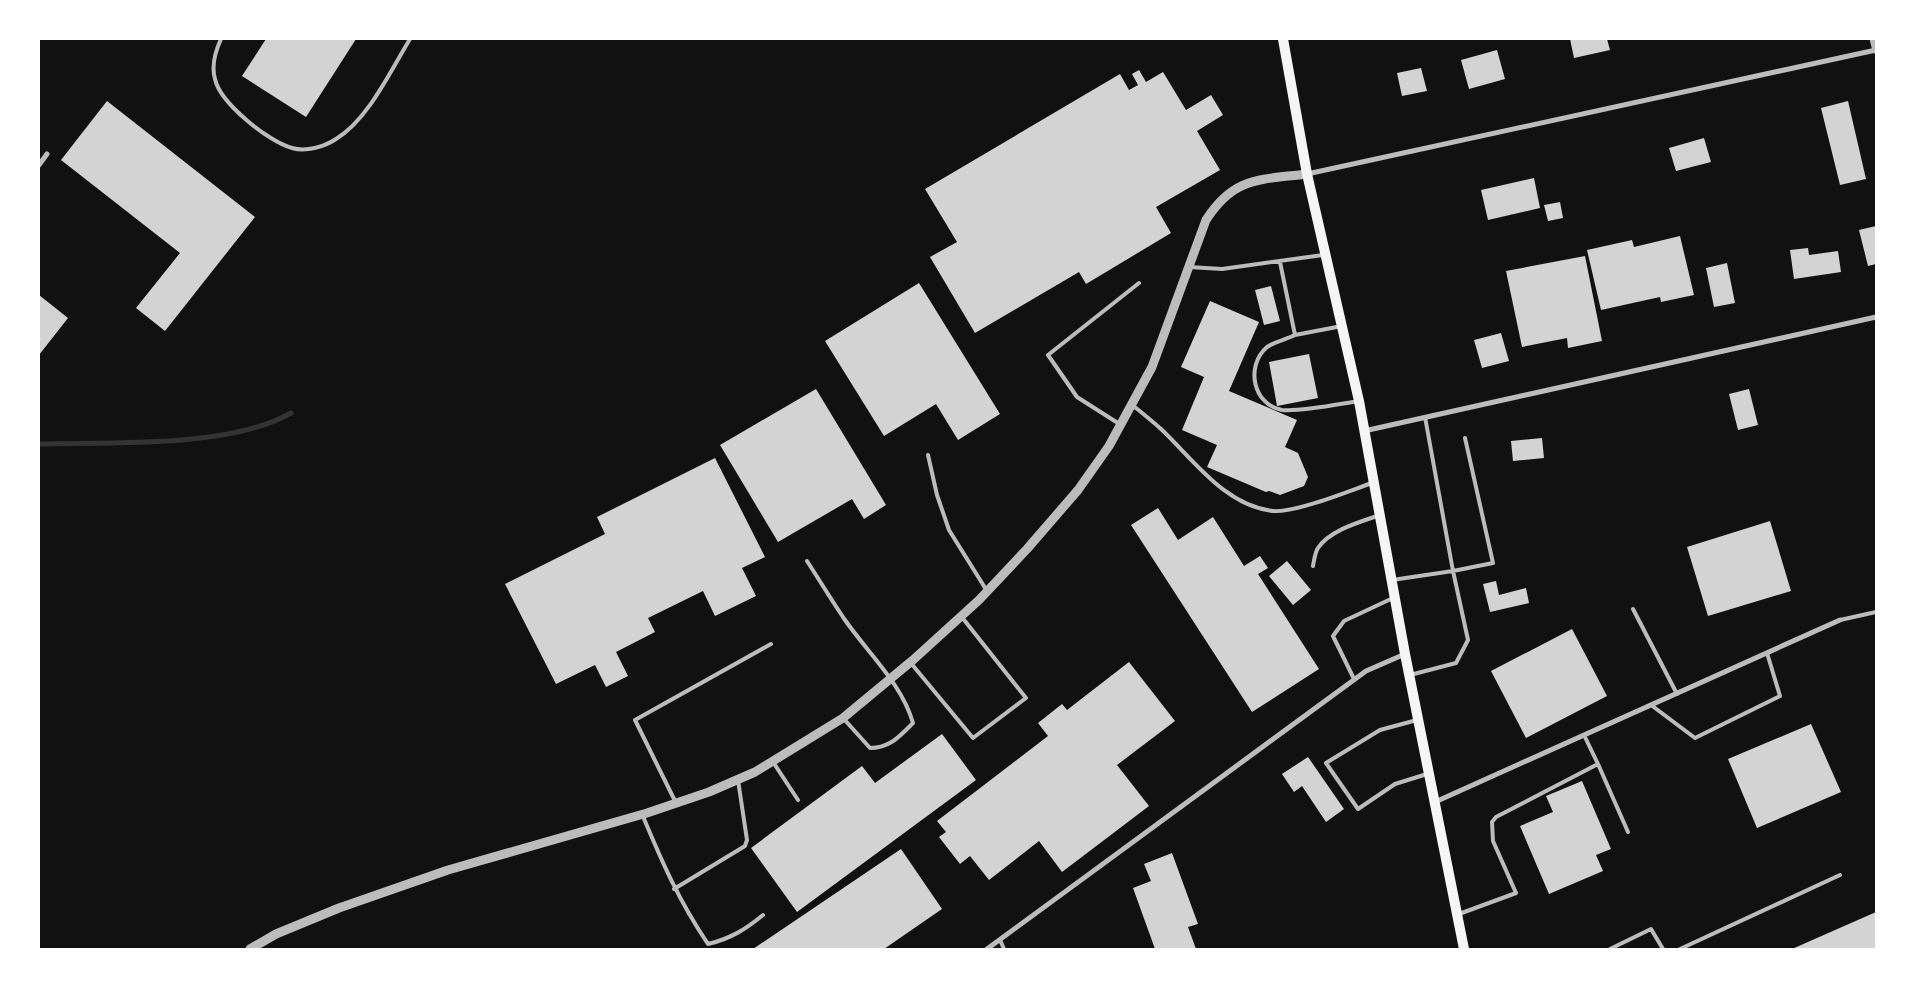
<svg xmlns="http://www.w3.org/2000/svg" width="1915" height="988" font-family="Manrope,sans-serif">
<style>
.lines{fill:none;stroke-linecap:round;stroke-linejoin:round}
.stream{stroke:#333;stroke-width:5}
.building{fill:#d3d3d3}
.service{stroke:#bcbcbc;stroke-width:4}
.minor{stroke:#bcbcbc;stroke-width:5}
.tertiary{stroke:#bcbcbc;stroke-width:9}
.secondary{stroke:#f5f5f5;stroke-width:10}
</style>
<rect width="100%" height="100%" fill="#111"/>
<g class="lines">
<!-- stream -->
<path class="stream" d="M39 444C110 442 230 448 291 413"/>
</g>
<!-- building -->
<path class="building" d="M266 39H356L306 117 242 76Z
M1570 39H1607L1610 50 1574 58Z
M1497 50 1505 79 1469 89 1461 60Z
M1421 68 1427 91 1402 96 1397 73Z
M1139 70 1146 82 1163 72 1186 110 1211 95 1223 115 1197 131 1220 170 1156 207 1171 233 1086 284 1079 272 975 333 930 257 957 242 925 189 1120 74 1129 90 1138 85 1132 74Z
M107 101 255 217 165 331 136 308 180 253 61 160Z
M1848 101 1866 179 1840 185 1821 108Z
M1704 138 1711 162 1676 171 1669 148Z
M1534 178 1540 208 1488 220 1481 190Z
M1560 202 1563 218 1548 221 1544 205Z
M1876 226V264L1868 266 1859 230Z
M1680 236 1694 295 1661 302 1660 297 1601 310 1587 250 1632 240 1634 247Z
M1808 248 1809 255 1838 251 1841 272 1794 279 1790 250Z
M1585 256 1602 341 1568 348 1567 338 1522 347 1506 271Z
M1727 263 1735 303 1714 307 1706 268Z
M919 283 1000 414 958 440 936 404 884 436 825 341Z
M1271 286 1280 321 1264 325 1255 290Z
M39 295 68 318 39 355Z
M1210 301 1259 322 1229 391 1297 420 1285 447 1298 453 1308 477 1304 486 1280 495 1269 491 1266 492 1207 467 1217 445 1182 430 1204 377 1181 367Z
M1501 333 1509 361 1482 368 1474 340Z
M1309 354 1318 398 1277 406 1269 362Z
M816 389 886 505 864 519 852 499 778 542 720 445Z
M1749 389 1758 425 1738 430 1729 394Z
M1542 438 1544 458 1513 461 1511 441Z
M715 458 765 557 742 568 756 596 715 616 703 591 648 618 655 632 616 652 628 676 606 687 595 665 556 684 505 584 605 534 597 517Z
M1158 508 1178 540 1213 517 1244 566 1260 556 1268 568 1258 574 1319 669 1252 712 1131 525Z
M1770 521 1791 591 1708 616 1687 547Z
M1287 561 1311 590 1293 605 1269 576Z
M1496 581 1499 595 1526 588 1529 603 1490 612 1483 584Z
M1572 629 1607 696 1526 738 1491 671Z
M1129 662 1175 721 1117 765 1149 806 1062 872 1039 841 989 880 970 856 960 864 939 837 946 832 937 821 1048 736 1038 723 1062 704 1067 710Z
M1811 724 1841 792 1757 828 1728 759Z
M942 734 976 780 797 912 751 848 862 766 875 783Z
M1308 757 1344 809 1326 822 1302 786 1294 792 1282 774Z
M1582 781 1611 849 1596 855 1603 871 1549 894 1520 826 1553 812 1546 796Z
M901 849 942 909 884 949H753Z
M1172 853 1198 924 1188 927 1196 949H1155L1133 888 1151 881 1144 864Z
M1876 912V949H1792Z"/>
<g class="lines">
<!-- service -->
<path class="service" d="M221 39C215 52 211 65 215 79 220 103 269 142 292 148 306 152 324 147 336 139 368 120 391 70 410 39
M1280 262 1295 335 1342 326
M1189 267 1222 269 1323 255
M1295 335C1287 339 1274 342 1267 347 1245 366 1253 405 1282 410 1301 412 1339 404 1359 401
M1131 404C1141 412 1151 420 1161 429 1193 459 1225 506 1273 511 1295 513 1349 491 1372 483
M1425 417 1453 571 1493 563 1465 438
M1121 425 1077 397 1048 355 1139 283
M928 455 937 495 949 530 987 591
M807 561C820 581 832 601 845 620 868 653 902 684 913 723 900 736 890 748 870 748L843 718
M1313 566C1314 561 1315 552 1318 548 1330 530 1360 522 1380 515
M1392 580 1453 571 1468 640 1456 663 1410 675
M1633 609 1677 694
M1840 620 1876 612
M910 662 973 738 1026 698 961 616
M1354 679 1333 636 1344 621 1393 598
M1651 705 1695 738 1780 696 1767 653
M1417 720 1380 730 1326 763 1358 809 1395 784 1427 774
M773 762 798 800
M1598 764 1628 832
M676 803 635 720 771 644
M642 814C662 862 679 901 708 944 730 939 746 929 763 915
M674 889 745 846 747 840 738 780
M1459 914 1516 893 1493 841 1492 822 1496 817 1598 764 1584 735
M1000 940 1004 949
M1610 949 1651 929 1663 949
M1680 949 1840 875"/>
<!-- minor -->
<path class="minor" d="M1872 39 1875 51
M39 165 47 154
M1307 174 1876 50
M1364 431 1876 317
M1435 802 1840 620
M987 949 1366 671 1405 654"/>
<!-- tertiary -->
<path class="tertiary" d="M250 949 276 934 339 908 448 870 647 813 709 792 755 772 843 718 913 660 979 600 1027 549 1078 490 1109 446 1152 367 1206 220C1234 176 1260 180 1307 174"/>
<!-- secondary -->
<path class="secondary" d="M1283 39 1307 174 1359 401 1405 654 1464 949"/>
</g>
<!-- border -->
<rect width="1915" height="988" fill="none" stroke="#ffffff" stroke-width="80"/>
</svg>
